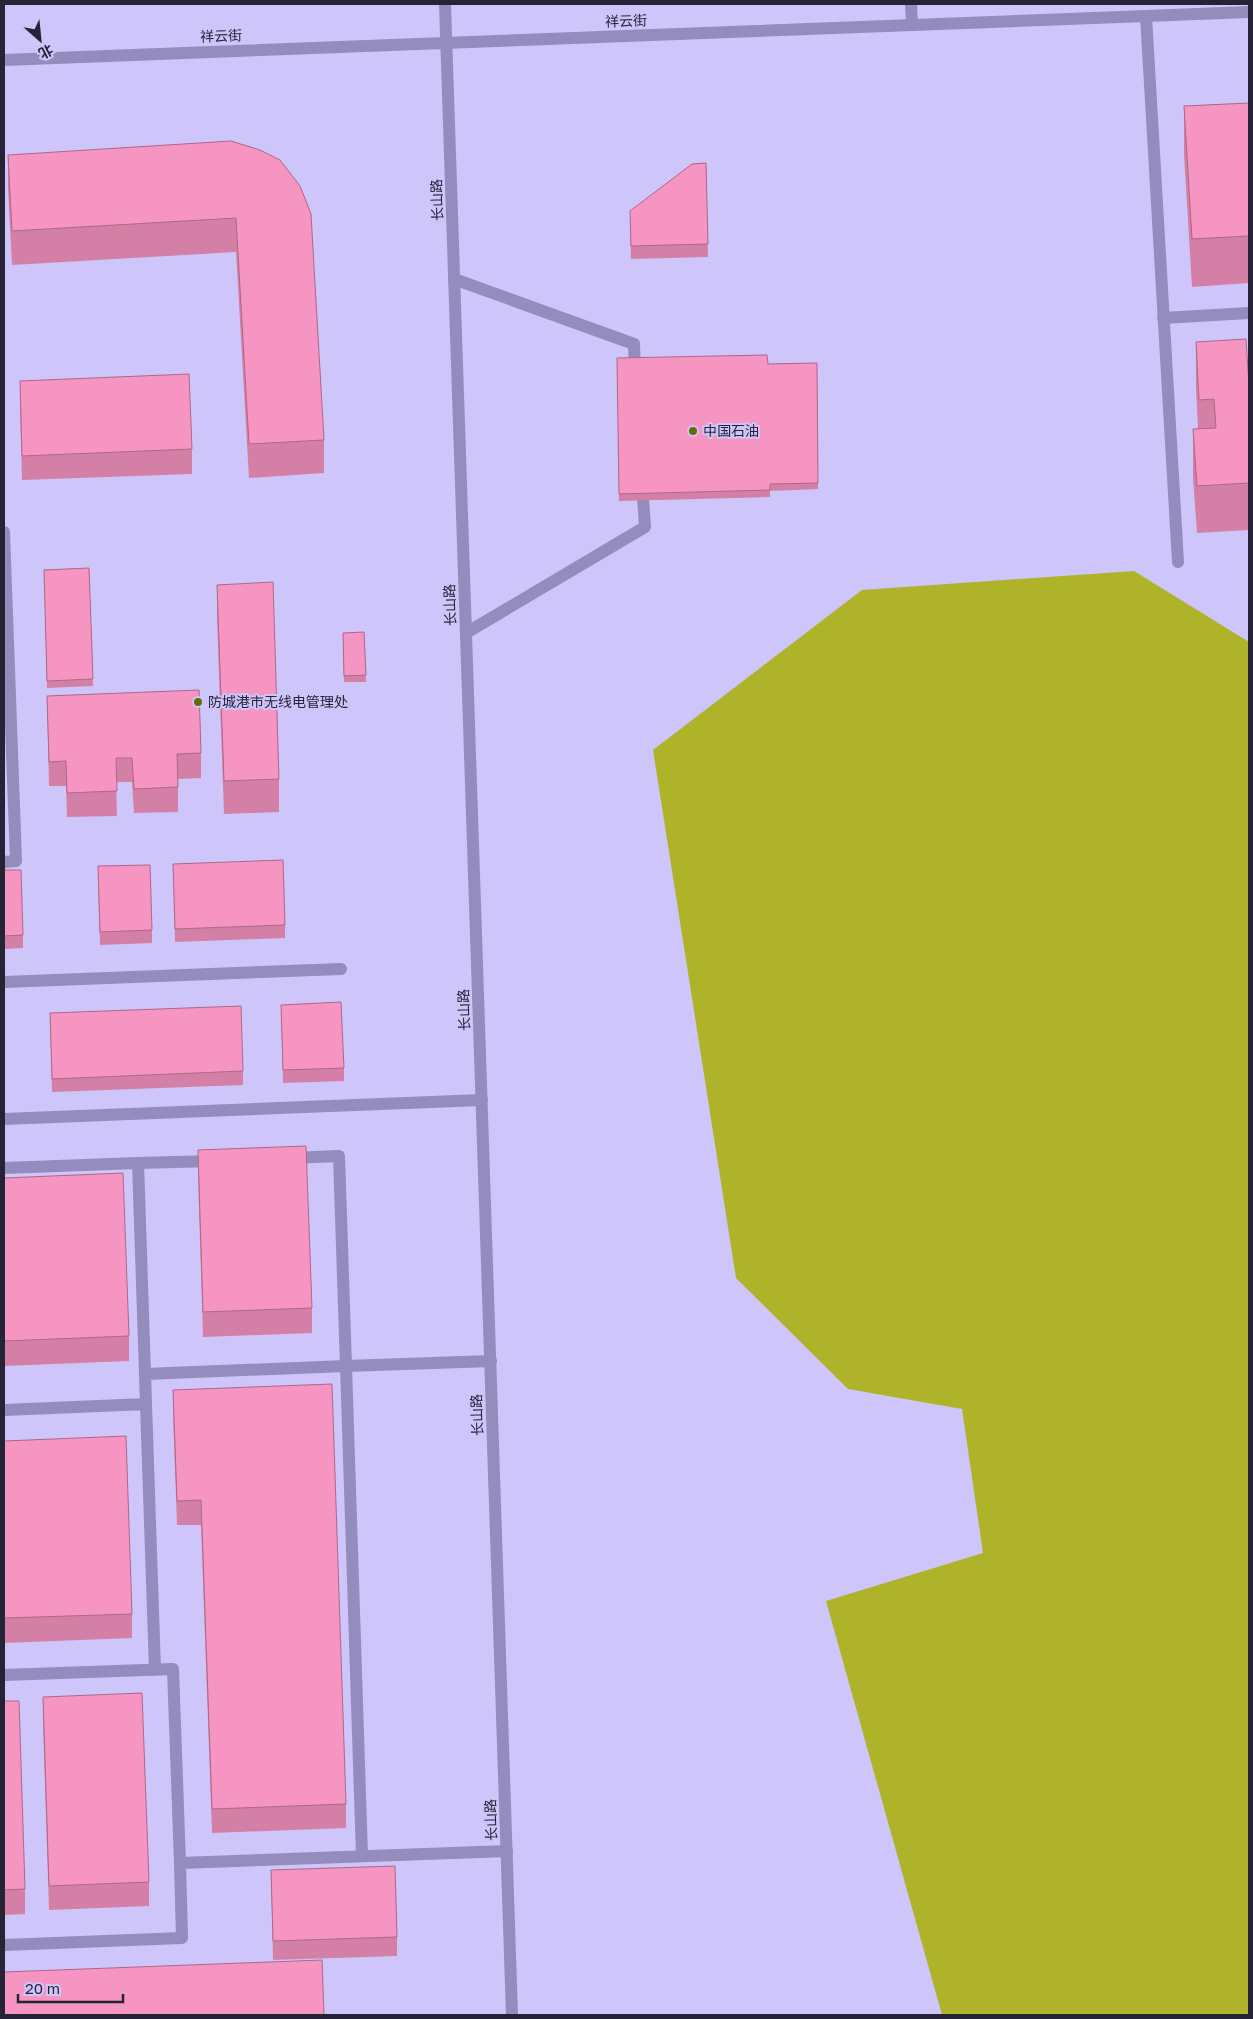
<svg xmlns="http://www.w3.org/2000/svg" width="1253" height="2019" font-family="'Golos Text','Noto Sans SC',sans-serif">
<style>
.green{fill:#aeb32a}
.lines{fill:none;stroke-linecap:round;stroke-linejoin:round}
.service{stroke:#948cbc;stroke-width:12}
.tertiary{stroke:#948cbc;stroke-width:12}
.wall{fill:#d480a6}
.building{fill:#f695c1;stroke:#ac6887}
.poi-dot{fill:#666908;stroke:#cec5fa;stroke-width:2}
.labels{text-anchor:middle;stroke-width:4;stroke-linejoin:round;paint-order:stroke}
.street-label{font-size:14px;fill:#272337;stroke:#cec5fa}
.poi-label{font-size:14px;fill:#272337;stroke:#cec5fa;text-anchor:start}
</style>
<rect width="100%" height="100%" fill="#cec5fa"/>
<!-- green -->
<path class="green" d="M1134 571 1249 642V2015H942L826 1601 983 1553 962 1409 848 1389 736 1278 653 750 862 590Z"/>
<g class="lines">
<!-- service -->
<path class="service" d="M911 4 912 25
M1146 16 1178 562
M454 279 634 344 635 373
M1163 318 1249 313
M4 532 16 861 4 862
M466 633 645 527 642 483
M4 982 341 969
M4 1119 482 1100
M138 1163 213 1161
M4 1168 138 1163 146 1404 4 1410
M145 1374 346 1366 339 1156 291 1158
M146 1404 155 1670
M4 1675 173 1669 180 1863
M362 1856 346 1366 491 1361
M4 1945 182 1938 180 1863 507 1851"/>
<!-- tertiary -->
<path class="tertiary" d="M445 4 512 2015
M4 60 1249 12"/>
</g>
<!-- wall -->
<path class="wall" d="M1249 103V283L1192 287 1184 154V106Z
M8 155 300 186 324 440V473L249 478 236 252 12 265 8 189Z
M706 163 708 257 631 259 630 224Z
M1196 342 1249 386V530L1197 533 1193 477V429H1198L1196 389Z
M617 358 768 364 817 363 818 489 770 491V497L619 501Z
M20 381 192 449V474L22 480 20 406Z
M89 568 93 686 47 688 44 570Z
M217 585 279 779V812L224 814 217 618Z
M364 632 366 682H344L343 633Z
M47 696 201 753V778L178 779V812L134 813 132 782H116L117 816 67 817 66 786H49Z
M173 864 285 925V938L175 942Z
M4 870 23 935V948L4 949Z
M98 880 152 930V943L100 945Z
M281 1005 344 1068V1081L283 1083Z
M50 1013 243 1071V1085L52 1092Z
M198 1150 312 1308V1333L203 1337 198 1175Z
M4 1178 129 1336V1361L4 1366Z
M173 1390 346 1804V1828L212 1833 201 1525H177L173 1415Z
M4 1441 132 1614V1638L4 1643Z
M43 1697 149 1882V1906L49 1910 43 1722Z
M4 1701 25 1889V1914L4 1915Z
M271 1870 397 1937V1956L273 1960Z"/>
<!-- building -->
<path class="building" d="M1249 103V236L1192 239 1184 106Z
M231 141 260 150 280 160 300 186 311 214 324 440 249 444 236 218 12 231 8 155Z
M706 163 708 244 631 246 630 211 692 164Z
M1246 339 1249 386V483L1197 486 1193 429 1216 428 1214 399 1199 400 1196 342Z
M767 355 768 364 817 363 818 483 770 484V490L619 494 617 358Z
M189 374 192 449 22 456 20 381Z
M89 568 93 679 47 681 44 570Z
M273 582 279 779 224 781 217 585Z
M364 632 366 675 344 676 343 633Z
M199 690 201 753 177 754 178 787 134 789 132 758H116L117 791 67 793 66 761 49 762 47 696Z
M283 860 285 925 175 929 173 864Z
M150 865 152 930 100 932 98 866Z
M4 870H21L23 935 4 936Z
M341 1002 344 1068 283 1070 281 1005Z
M241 1006 243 1071 52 1079 50 1013Z
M306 1146 312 1308 203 1312 198 1150Z
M123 1173 129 1336 4 1341V1178Z
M332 1384 346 1804 212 1809 201 1500 177 1501 173 1390Z
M126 1436 132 1614 4 1618V1441Z
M142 1693 149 1882 49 1886 43 1697Z
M4 1701H19L25 1889 4 1890Z
M395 1866 397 1937 273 1941 271 1870Z
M322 1960 324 2015H4V1972Z"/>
<!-- markers -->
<g class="poi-dot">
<circle cx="693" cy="431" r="5"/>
<circle cx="198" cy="702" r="5"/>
</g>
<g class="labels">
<!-- street labels -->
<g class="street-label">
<text transform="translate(626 21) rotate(-2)" y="5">祥云街</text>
<text transform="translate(221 36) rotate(-2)" y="5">祥云街</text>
<text transform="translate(437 200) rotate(-92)" y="5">长山路</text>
<text transform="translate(450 605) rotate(-92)" y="5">长山路</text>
<text transform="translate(464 1010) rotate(-92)" y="5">长山路</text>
<text transform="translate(477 1415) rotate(-92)" y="5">长山路</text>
<text transform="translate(491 1820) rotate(-92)" y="5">长山路</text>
</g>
<!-- poi labels -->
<g class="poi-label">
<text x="703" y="436">中国石油</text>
<text x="208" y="707">防城港市无线电管理处</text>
</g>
</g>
<!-- border -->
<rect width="1253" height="2019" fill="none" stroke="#272337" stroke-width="10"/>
<!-- north arrow -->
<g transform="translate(40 40) rotate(153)" stroke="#cec5fa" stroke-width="4" paint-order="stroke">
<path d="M0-4L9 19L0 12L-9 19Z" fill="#272337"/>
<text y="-8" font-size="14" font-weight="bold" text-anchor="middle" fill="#272337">北</text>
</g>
<!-- scale -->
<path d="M18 1994v8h105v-8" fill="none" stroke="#272337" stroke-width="2.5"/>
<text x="25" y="1994" font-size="15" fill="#272337" stroke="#cec5fa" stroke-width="4" paint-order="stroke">20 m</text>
</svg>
